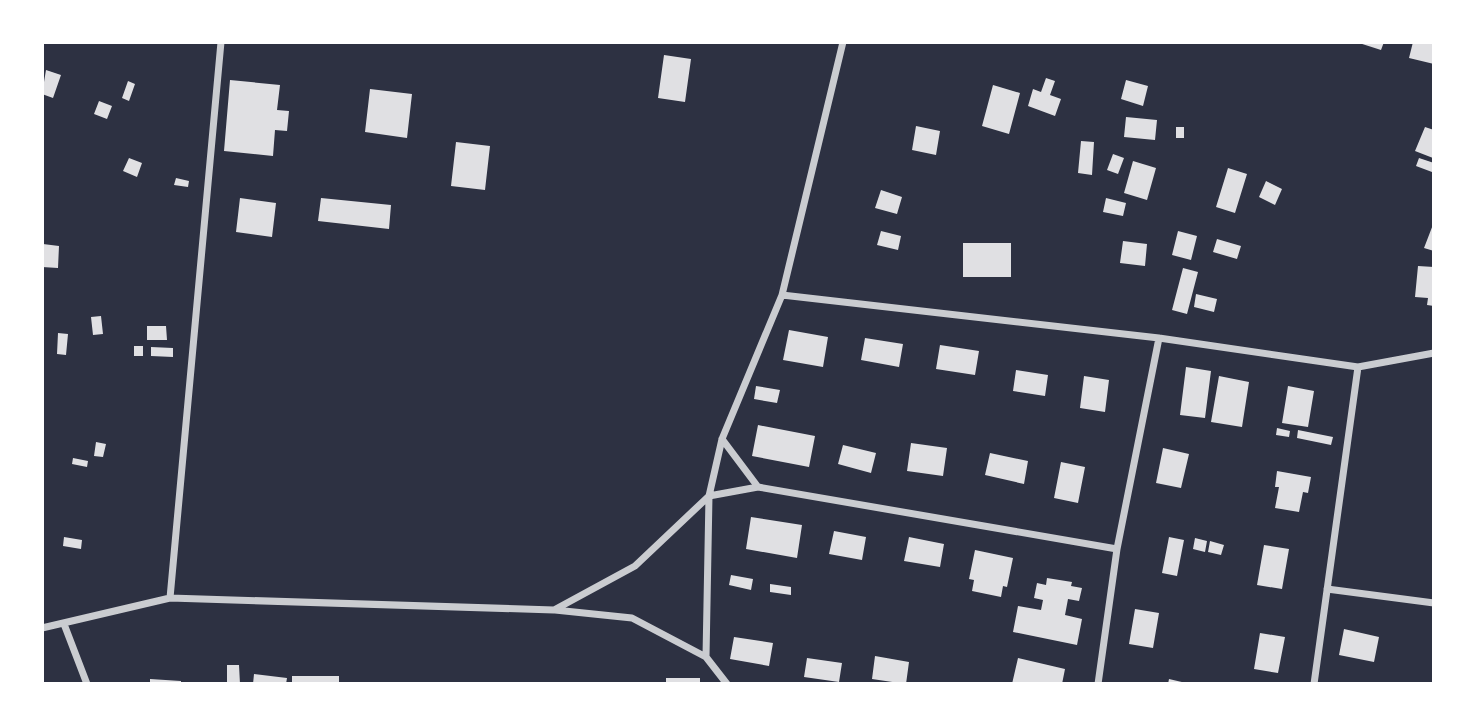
<svg xmlns="http://www.w3.org/2000/svg" width="1476" height="726" font-family="Rubik,sans-serif">
<style>
.building{fill:#e0e0e3}
.lines{fill:none;stroke-linecap:round;stroke-linejoin:round}
.minor{stroke:#caccd0;stroke-width:7}
</style>
<rect width="100%" height="100%" fill="#2d3142"/>
<!-- building -->
<path class="building" d="M1356 42H1384L1381 50Z
M1413 42 1434 44V64L1409 58Z
M664 55 691 59 685 102 658 98Z
M46 70 61 75 53 98 42 94Z
M1046 78 1055 81 1050 95 1061 99 1055 116 1028 106 1033 89 1041 92Z
M230 80 280 85 277 110 289 111 287 131 275 130 273 156 224 151Z
M1126 80 1148 86 1143 106 1121 99Z
M128 81 135 84 129 101 122 98Z
M993 85 1020 93 1009 134 982 126Z
M370 89 412 94 407 138 365 132Z
M99 101 112 106 107 119 94 114Z
M1126 117 1157 120 1155 140 1124 137Z
M916 126 940 131 936 155 912 150Z
M1176 127H1184V138H1176Z
M1425 127 1434 130 1433 158 1415 151Z
M1081 141 1094 142 1092 175 1078 173Z
M456 142 490 146 485 190 451 186Z
M1113 154 1124 158 1118 174 1107 170Z
M129 158 142 163 137 177 123 171Z
M1419 158 1434 163 1432 172 1416 166Z
M1133 161 1156 168 1147 200 1124 193Z
M1228 168 1247 174 1235 213 1216 207Z
M176 178 189 181 188 187 174 185Z
M1266 181 1282 189 1275 205 1259 197Z
M881 190 902 197 897 214 875 208Z
M240 198 276 203 272 237 236 232Z
M321 198 391 205 389 229 318 221Z
M1106 198 1126 203 1123 216 1103 212Z
M1434 222V251L1424 248Z
M881 231 901 236 898 250 877 245Z
M1178 231 1197 236 1191 260 1172 255Z
M1217 239 1241 246 1237 259 1213 252Z
M1123 241 1147 244 1145 266 1120 263Z
M963 243H1011V277H963Z
M43 244 59 246 58 268 42 267Z
M1418 266 1434 267V306L1427 305 1428 298 1415 297Z
M1183 268 1198 272 1187 314 1172 310Z
M1196 294 1217 299 1214 312 1194 307Z
M101 316 103 334 93 335 91 317Z
M147 326H166L167 340H147Z
M789 330 828 337 823 367 783 360Z
M58 333 68 334 66 355 57 354Z
M865 338 903 344 899 367 861 360Z
M940 345 979 351 975 375 936 369Z
M134 346H143V356H134Z
M151 347 173 348V357L151 356Z
M1186 367 1211 371 1205 418 1180 415Z
M1016 370 1048 375 1045 396 1013 391Z
M1084 376 1109 380 1105 412 1080 408Z
M1219 376 1249 382 1242 427 1211 422Z
M756 386 780 390 777 403 754 399Z
M1288 386 1314 391 1308 427 1282 423Z
M758 425 815 436 809 467 752 456Z
M1277 428 1290 431 1289 437 1276 435Z
M1298 430 1333 437 1331 445 1297 438Z
M96 442 106 444 103 457 94 456Z
M911 443 947 448 943 476 907 471Z
M843 445 876 453 871 473 838 464Z
M1163 448 1189 454 1181 488 1156 483Z
M990 453 1028 461 1024 484 985 475Z
M73 458 88 461 87 467 72 464Z
M1061 462 1085 467 1078 503 1054 498Z
M1277 471 1311 477 1308 493 1303 492 1299 512 1275 508 1279 487H1275Z
M751 517 802 525 797 558 746 549Z
M834 531 866 537 862 560 829 554Z
M64 537 82 540 81 549 63 546Z
M909 537 944 544 940 567 904 561Z
M1169 537 1184 540 1177 576 1162 573Z
M1195 538 1207 541 1205 552 1193 549Z
M1210 541 1224 545 1221 555 1208 552Z
M1264 545 1289 549 1282 589 1257 585Z
M975 550 1013 558 1007 587 1003 586 1001 597 972 591 974 580 969 579Z
M731 575 753 579 751 590 729 585Z
M1047 578 1072 582 1071 586 1082 588 1079 601 1068 599 1065 615 1082 619 1077 645 1013 632 1018 606 1041 610 1043 600 1034 598 1037 583 1046 585Z
M770 584 791 587V595L770 592Z
M1135 609 1159 613 1153 648 1129 644Z
M1344 629 1379 637 1374 662 1339 655Z
M1260 633 1285 637 1278 673 1254 669Z
M734 637 773 643 769 666 730 659Z
M875 656 909 662 906 684 872 679Z
M807 658 842 663 839 682 804 677Z
M1018 658 1065 669 1062 684H1012Z
M227 665H239L240 684H227Z
M254 674 287 678 286 684H253Z
M292 676H339V684H292Z
M666 678H700V684H666Z
M150 679 181 681V684H150Z
M1169 679 1186 683V684H1168Z"/>
<g class="lines">
<!-- minor -->
<path class="minor" d="M782 295 1159 338 1358 367 1434 353
M722 439 758 487
M1327 589 1434 603
M170 598 221 42
M555 610 632 618 706 657 727 684
M64 624 87 684
M42 628 170 598 554 610 635 566 709 496 722 439 782 295 843 42
M706 657 709 496 758 487 1117 549
M1098 684 1117 549 1159 338
M1314 684 1358 367"/>
</g>
<!-- border -->
<rect width="1476" height="726" fill="none" stroke="#ffffff" stroke-width="88"/>
</svg>
